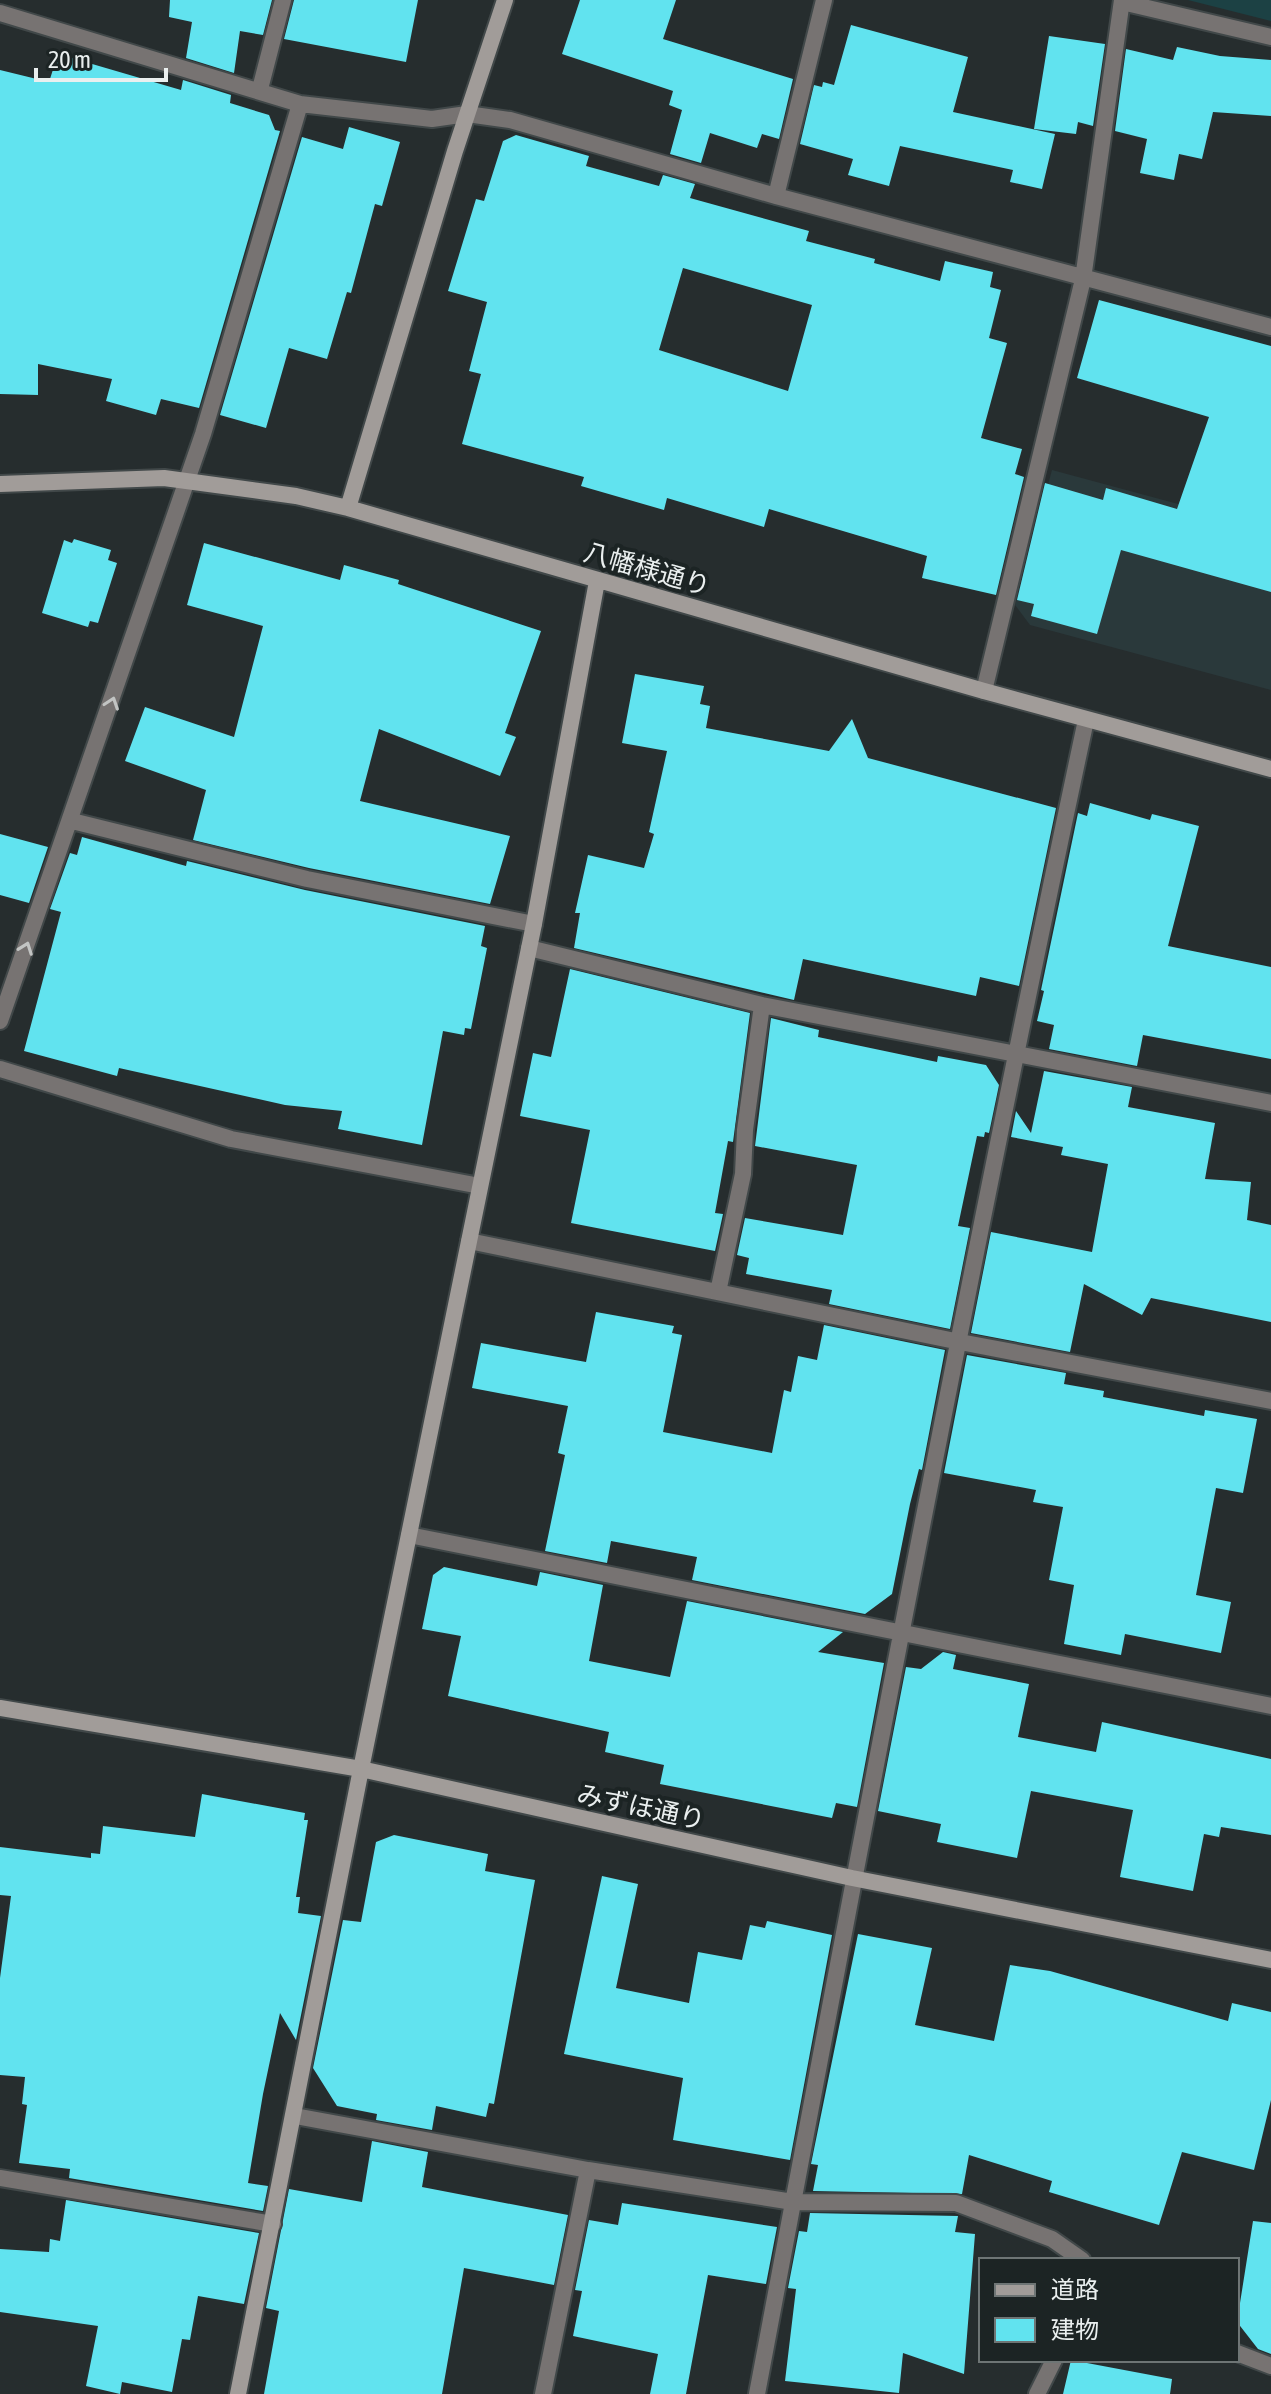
<svg xmlns="http://www.w3.org/2000/svg" width="1271" height="2394" font-family="'Asap Condensed','Noto Sans JP',sans-serif">
<style>
.built{fill:#2a393b}
.green{fill:#1c4144}
.building{fill:#61e3ef;fill-rule:evenodd}
.lines{fill:none;stroke-linecap:round;stroke-linejoin:round}
.street-casing{stroke:#414849;stroke-width:20}
.secondary-casing{stroke:#414849;stroke-width:20}
.street{stroke:#777372;stroke-width:16}
.secondary{stroke:#a19c99;stroke-width:16}
.oneway{stroke:#c2c4c3}
.labels{text-anchor:middle;stroke-width:8;stroke-linejoin:round;paint-order:stroke}
.street-label{font-size:26px;fill:#eaefef;stroke:#1c2424}
</style>
<rect width="100%" height="100%" fill="#262d2e"/>
<!-- built -->
<path class="built" d="M1052 470 1271 529V690L1030 625 1015 605Z"/>
<!-- green -->
<path class="green" d="M1188 0H1271V21Z"/>
<!-- building -->
<path class="building" d="M170 0H272L263 35 240 31 234 73 186 58 192 22 169 17Z
M294 0H418L406 62 284 39Z
M580 0H676L663 39 793 79 779 139 762 134 757 148 710 133 701 163 670 154 682 110 669 105 673 91 562 54Z
M851 25 968 57 953 112 1055 134 1042 189 1010 182 1013 170 900 146 889 186 848 175 853 159 800 144 814 85 822 87 823 82 834 85Z
M1049 36 1105 44 1093 126 1078 122 1076 134 1034 129Z
M1177 47 1220 56 1271 60V116L1213 112 1202 159 1179 154 1174 180 1140 173 1147 139 1115 131 1126 49 1173 60Z
M58 54 181 90 183 80 231 95 230 103 269 115 275 130 280 131 199 408 161 399 156 415 106 401 112 379 38 364V395L0 394V70L49 82Z
M349 127 400 142 382 206 375 204 351 293 347 292 327 359 289 348 266 428 220 415 302 137 343 149Z
M516 135 589 156 586 166 659 186 663 175 695 184 690 198 809 231 806 241 875 259 874 263 940 281 945 261 993 272 990 287 1001 290 989 338 1007 343 981 438 1022 449 1015 474 1024 477 996 595 922 578 927 556 769 509 764 527 667 498 664 510 581 486 584 477 462 444 481 374 469 371 487 302 448 291 476 199 484 201 503 141ZM683 268 812 305 788 391 659 350Z
M1099 300 1271 346V592L1121 550 1097 634 1031 616 1034 604 1017 600 1045 483 1103 500 1106 488 1177 509 1209 417 1077 378Z
M74 539 111 550 108 560 117 563 98 623 90 621 88 627 42 613 64 540 72 543Z
M204 543 340 580 344 565 399 580 398 584 541 631 505 733 516 737 500 776 379 729 360 801 510 836 490 904 309 868 193 840 206 790 125 761 145 707 234 737 263 626 187 605Z
M635 674 704 686 700 704 710 706 706 728 829 751 852 719 868 758 1056 808 1019 986 980 977 976 996 803 959 794 1000 574 948 580 913H575L588 855 644 868 654 834 649 832 667 751 622 743Z
M1090 803 1150 820 1152 814 1199 826 1168 946 1271 967V1059L1143 1035 1137 1066 1049 1049 1054 1025 1037 1021 1044 991 1041 990 1078 813 1087 816Z
M0 834 48 847 29 903 0 895Z
M82 837 186 866 187 861 305 890 485 926 481 946 487 948 471 1029 465 1028 464 1035 443 1031 422 1145 338 1129 342 1111 285 1105 119 1068 117 1076 24 1051 61 912 50 909 70 853 77 855Z
M570 969 750 1013 733 1142 728 1141 715 1213 723 1214 715 1251 571 1223 590 1130 520 1116 533 1053 551 1057Z
M771 1018 819 1030 818 1037 937 1062 938 1056 986 1065 999 1085 989 1133 985 1132 984 1137 977 1136 958 1226 970 1228 950 1329 829 1304 832 1290 746 1274 749 1258 737 1255 745 1218 843 1235 857 1165 755 1146Z
M1044 1071 1132 1087 1128 1107 1215 1123 1205 1179 1251 1182 1247 1220 1271 1225V1322L1151 1298 1142 1315 1084 1284 1070 1352 971 1333 991 1232 1092 1252 1108 1164 1061 1155 1063 1147 1011 1137 1016 1111 1031 1133Z
M596 1312 674 1326 672 1333 682 1335 663 1432 772 1453 784 1390 791 1392 798 1356 817 1360 824 1325 945 1350 922 1470 919 1469 910 1504 892 1594 865 1614 692 1580 697 1557 611 1541 607 1563 545 1551 565 1455 558 1453 568 1406 472 1388 481 1343 586 1362Z
M967 1355 1066 1373 1064 1384 1104 1391 1103 1397 1204 1416 1205 1410 1257 1419 1243 1493 1216 1488 1196 1595 1231 1602 1221 1653 1125 1634 1121 1655 1064 1644 1074 1585 1049 1580 1063 1507 1033 1502 1036 1490 944 1473Z
M444 1567 537 1586 540 1572 603 1585 589 1661 670 1677 687 1601 843 1632 818 1652 884 1663 857 1807 836 1803 832 1818 660 1784 664 1765 605 1752 609 1732 448 1696 461 1636 422 1629 433 1575Z
M943 1652 956 1655 953 1669 1029 1684 1018 1737 1096 1752 1102 1722 1271 1759V1835L1221 1827 1219 1837 1204 1834 1193 1891 1120 1877 1133 1810 1031 1791 1017 1858 937 1842 941 1824 878 1811 906 1667 921 1669Z
M202 1794 305 1813 304 1820H308L296 1897H300L298 1913 321 1916 296 2040 280 2013 263 2094 248 2183 268 2186 263 2211 69 2178 70 2169 19 2163 27 2105 22 2104 25 2077 0 2075V1978L11 1896 0 1895V1847L91 1858V1853L100 1854 103 1826 195 1837Z
M394 1835 488 1854 485 1871 535 1880 494 2104 489 2103 486 2117 436 2106 432 2130 376 2120 377 2114 337 2106 313 2068 343 1920 361 1922 376 1842Z
M602 1876 638 1884 616 1988 689 2003 698 1952 742 1960 750 1925 765 1928 767 1921 832 1935 790 2160 673 2140 683 2078 564 2054Z
M858 1934 932 1948 915 2025 994 2041 1010 1965 1050 1971 1228 2021 1232 2003 1271 2012V2100L1254 2170 1182 2152 1159 2225 1049 2192 1052 2181 969 2155 962 2194 813 2191 818 2165 811 2164Z
M372 2141 428 2152 422 2187 568 2215 554 2285 464 2268 442 2394H264L279 2311 266 2308 289 2189 362 2202Z
M66 2200 259 2233 244 2304 198 2296 190 2340 182 2339 172 2392 122 2382 120 2394 86 2386 98 2326 0 2312V2249L49 2252 50 2239 60 2241Z
M622 2203 777 2227 766 2284 708 2275 686 2394H650L658 2354 573 2336 582 2291 575 2290 589 2220 618 2225Z
M810 2213 958 2216 955 2232 975 2234 964 2374 903 2353 899 2393 785 2381 796 2289 788 2288 799 2231 807 2232Z
M1253 2221 1271 2223V2354L1258 2349 1237 2322Z
M1071 2360 1172 2379 1170 2394H1063Z"/>
<g class="lines">
<defs>
<path id="street" d="M1122 2 1271 37
M0 13 300 104 432 119 467 114 510 120 776 196 1271 327
M260 89 283 0
M776 196 824 0
M984 691 1083 279 1122 0
M72 821 307 879 534 924
M529 948 762 1005 1271 1103
M0 1021 203 434 300 104
M0 1069 231 1139 480 1186
M469 1241 960 1342 1271 1401
M718 1292 743 1174 745 1130 762 1005
M409 1535 1271 1706
M295 2116 588 2170 793 2202 956 2203 1052 2239 1082 2260
M0 2178 273 2224
M1237 2353 1271 2366
M543 2394 588 2170
M757 2394C862 1835 967 1276 1086 720
M1037 2394 1054 2360"/>
<path id="secondary" d="M0 484 164 478 296 496 348 508 984 691 1271 769
M348 508 455 151 505 0
M0 1708 361 1769 852 1878 1271 1960
M238 2394 361 1769 534 924 597 581"/>
</defs>
<!-- street casing -->
<use href="#street" class="street-casing"/>
<!-- secondary casing -->
<use href="#secondary" class="secondary-casing"/>
<!-- street -->
<use href="#street" class="street"/>
<!-- secondary -->
<use href="#secondary" class="secondary"/>
</g>
<!-- one-way arrows -->
<defs><path id="oneway-chevron" d="M-2-3.5L2.5 0L-2 3.5" fill="none" stroke-width="1.6" stroke-linecap="round" stroke-linejoin="round" transform="scale(2)"/></defs>
<g class="oneway">
<use href="#oneway-chevron" transform="translate(112 703) rotate(-71)"/>
<use href="#oneway-chevron" transform="translate(26 948) rotate(-70)"/>
</g>
<g class="labels">
<!-- street labels -->
<g class="street-label">
<text transform="translate(647 569) rotate(16)" y="9">八幡様通り</text>
<text transform="translate(641 1807) rotate(12)" y="9">みずほ通り</text>
</g>
</g>
<!-- legend -->
<rect x="979" y="2258" width="260" height="104" fill="#1c2424" stroke="#6e7575" stroke-width="2"/>
<rect x="995" y="2284" width="40" height="12" fill="#a19c99" stroke="#6e7575" stroke-width="2"/>
<text x="1051" y="2298" font-size="24" fill="#eaefef">道路</text>
<rect x="995" y="2318" width="40" height="24" fill="#61e3ef" stroke="#6e7575" stroke-width="2"/>
<text x="1051" y="2338" font-size="24" fill="#eaefef">建物</text>
<!-- scale -->
<path d="M36 68v12h130v-12" fill="none" stroke="#eaefef" stroke-width="4"/>
<text x="48" y="68" font-size="24" fill="#eaefef" stroke="#1c2424" stroke-width="6" paint-order="stroke">20 m</text>
</svg>
